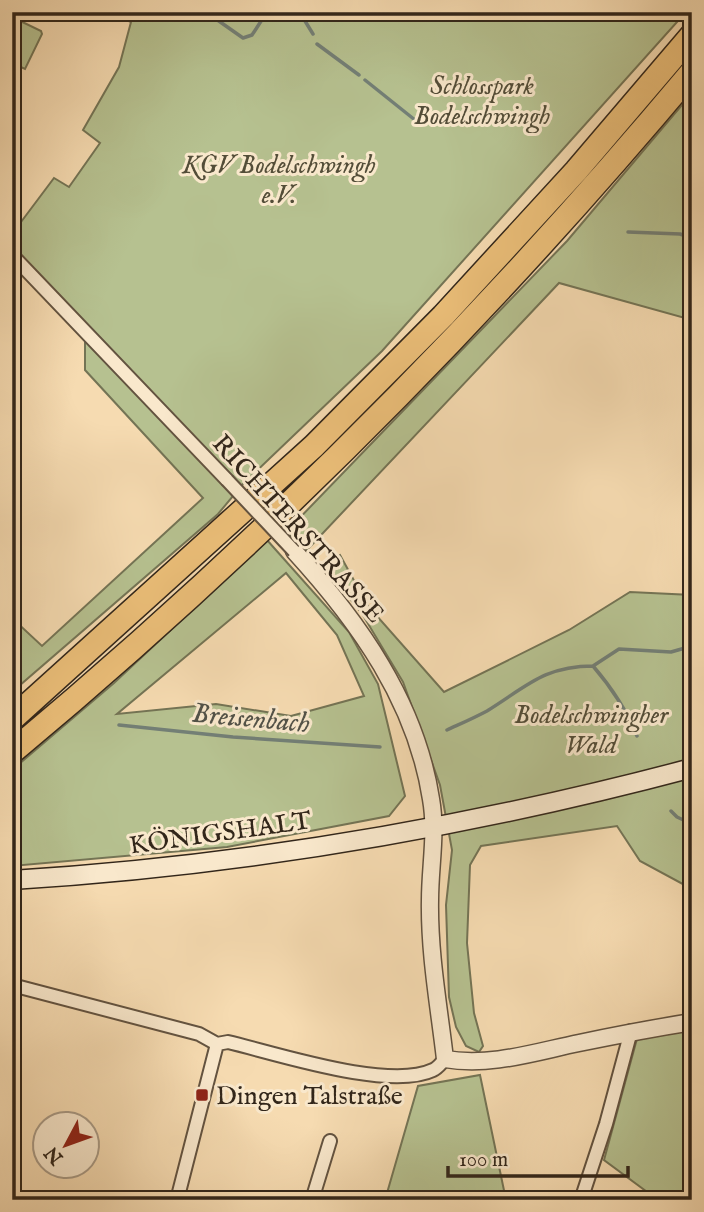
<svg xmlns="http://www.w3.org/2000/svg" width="704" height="1212" font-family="'IM FELL English',serif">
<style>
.green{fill:#b6c190;stroke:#747455;stroke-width:2;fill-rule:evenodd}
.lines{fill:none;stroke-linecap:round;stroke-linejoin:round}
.stream{stroke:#737f76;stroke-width:3.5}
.minor-casing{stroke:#635340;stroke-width:16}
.tertiary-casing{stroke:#635340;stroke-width:19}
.secondary-casing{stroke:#32261a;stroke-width:21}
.motorway-casing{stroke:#32261a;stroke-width:26}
.minor{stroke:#f9e8cc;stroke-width:12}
.tertiary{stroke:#f9e8cc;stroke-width:16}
.secondary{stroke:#f9e8cc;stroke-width:18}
.motorway{stroke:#ebbe78;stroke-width:23}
.minor-bridge-casing{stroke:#635340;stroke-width:16;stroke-linecap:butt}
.minor-bridge{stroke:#f9e8cc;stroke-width:12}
.poi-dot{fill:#8f2418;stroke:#f9e8cc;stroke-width:2.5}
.labels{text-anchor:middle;stroke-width:6;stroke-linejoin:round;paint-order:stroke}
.park-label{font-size:26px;font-style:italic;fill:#534d38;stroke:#f9e8cc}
.street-label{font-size:26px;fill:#32261a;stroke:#f9e8cc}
.poi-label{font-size:26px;fill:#32261a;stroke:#f9e8cc;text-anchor:start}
.water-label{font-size:28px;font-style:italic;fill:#525248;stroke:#f9e8cc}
</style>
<rect width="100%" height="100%" fill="#f6dbb1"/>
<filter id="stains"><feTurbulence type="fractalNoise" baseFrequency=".00286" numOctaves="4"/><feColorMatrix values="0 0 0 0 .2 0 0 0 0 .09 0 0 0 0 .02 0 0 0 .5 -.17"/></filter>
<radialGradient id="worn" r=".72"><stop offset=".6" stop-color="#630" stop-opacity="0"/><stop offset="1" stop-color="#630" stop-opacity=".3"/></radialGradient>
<!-- green -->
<path class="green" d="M109 12H686L382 351 243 484 218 514 12 692V618L42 646 203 498 85 370V333L12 255V234L54 178 69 187 100 143 83 130 119 67 131 22Z
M12 17 41 31 42 34 25 69 12 63Z
M692 93V320L559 283 306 551 287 531 567 241Z
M267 540 349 632 378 684 405 796 389 816 227 847 12 866V770L114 683ZM286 573 337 635 364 696 291 716 216 704 117 714Z
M340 555 368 606 444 692 569 630 630 592 692 595V889L640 861 617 826 481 846 470 865 467 943 474 1013 483 1046 479 1052 466 1046 456 1027 449 997 446 905 452 850 440 785 403 682 361 612 321 564Z
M692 1026V1200H658L604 1160 638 1035Z
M480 1075 506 1200H385L418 1086Z"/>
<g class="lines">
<!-- stream -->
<path class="stream" d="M206 12 243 38 252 35 267 12
M305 12V21L313 34
M317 44 359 75
M365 80 415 120
M628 232 680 234 692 238
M593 666 619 649 671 652 692 646
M119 725 233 737 380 747
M447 730C460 724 474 718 487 711 526 687 544 666 593 666 612 688 626 709 637 736
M671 811 677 817 692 824"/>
<defs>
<path id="minor" d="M12 255 227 480
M12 985 199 1034 217 1044 228 1042C275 1053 389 1091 433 1070 438 1068 441 1063 445 1059
M177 1200 217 1044
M312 1200 330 1141
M581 1200 606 1124 631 1031"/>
<path id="tertiary" d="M294 551C359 622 416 702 431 799 437 833 430 866 430 900 429 953 439 1007 445 1059 490 1067 535 1052 579 1043 617 1035 654 1028 692 1022"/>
<path id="secondary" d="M12 880C241 866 470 827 692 768"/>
<path id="motorway" d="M12 719 314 446 443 316 576 171 692 35
M12 752C259 546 486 318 692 72"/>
</defs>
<!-- minor casing -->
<use href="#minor" class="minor-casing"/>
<!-- tertiary casing -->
<use href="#tertiary" class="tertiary-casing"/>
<!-- secondary casing -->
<use href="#secondary" class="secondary-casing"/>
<!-- motorway casing -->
<use href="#motorway" class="motorway-casing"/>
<!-- minor -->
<use href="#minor" class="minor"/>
<!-- tertiary -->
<use href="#tertiary" class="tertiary"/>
<!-- secondary -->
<use href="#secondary" class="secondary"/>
<!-- motorway -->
<use href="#motorway" class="motorway"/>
<defs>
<path id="minor-bridge" d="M227 480 294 551"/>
</defs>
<!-- minor-bridge casing -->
<use href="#minor-bridge" class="minor-bridge-casing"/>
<!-- minor-bridge -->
<use href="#minor-bridge" class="minor-bridge"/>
</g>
<!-- markers -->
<rect class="poi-dot" x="195" y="1088" width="14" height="14" rx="3.5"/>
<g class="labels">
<!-- park labels -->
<g class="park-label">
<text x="482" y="94">Schlosspark<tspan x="482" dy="30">Bodelschwingh</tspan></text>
<text x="279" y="173">KGV Bodelschwingh<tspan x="279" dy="30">e.V.</tspan></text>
<text x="591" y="723">Bodelschwingher<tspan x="591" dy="30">Wald</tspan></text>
</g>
<!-- street labels -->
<g class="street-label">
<text transform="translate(299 528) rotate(48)" y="9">RICHTERSTRASSE</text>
<text transform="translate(220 832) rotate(-8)" y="9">KÖNIGSHALT</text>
</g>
<!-- poi labels -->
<g class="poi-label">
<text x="216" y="1104">Dingen Talstraße</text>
</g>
<!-- water labels -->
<g class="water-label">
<text transform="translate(251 717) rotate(5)" y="10">Breisenbach</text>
</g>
</g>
<!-- margin -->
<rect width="704" height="1212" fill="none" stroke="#f6dbb1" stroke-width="42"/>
<rect x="14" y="14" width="676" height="1184" fill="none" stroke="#32261a" stroke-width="3.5"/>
<rect x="21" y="21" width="662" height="1170" fill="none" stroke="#32261a" stroke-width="2"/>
<!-- north arrow -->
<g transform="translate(66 1145) rotate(229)"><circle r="33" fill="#f9e8cc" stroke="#a99a85" stroke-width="2"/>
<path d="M0-5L12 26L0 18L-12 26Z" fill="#8f2418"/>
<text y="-10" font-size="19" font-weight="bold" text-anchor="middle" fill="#32261a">N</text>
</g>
<!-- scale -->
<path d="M448 1166v10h180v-10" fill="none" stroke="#32261a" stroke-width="3.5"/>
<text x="459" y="1166" font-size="21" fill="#32261a" stroke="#f9e8cc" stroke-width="5" paint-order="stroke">100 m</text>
<rect width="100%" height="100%" filter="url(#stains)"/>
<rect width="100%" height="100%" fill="url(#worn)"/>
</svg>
